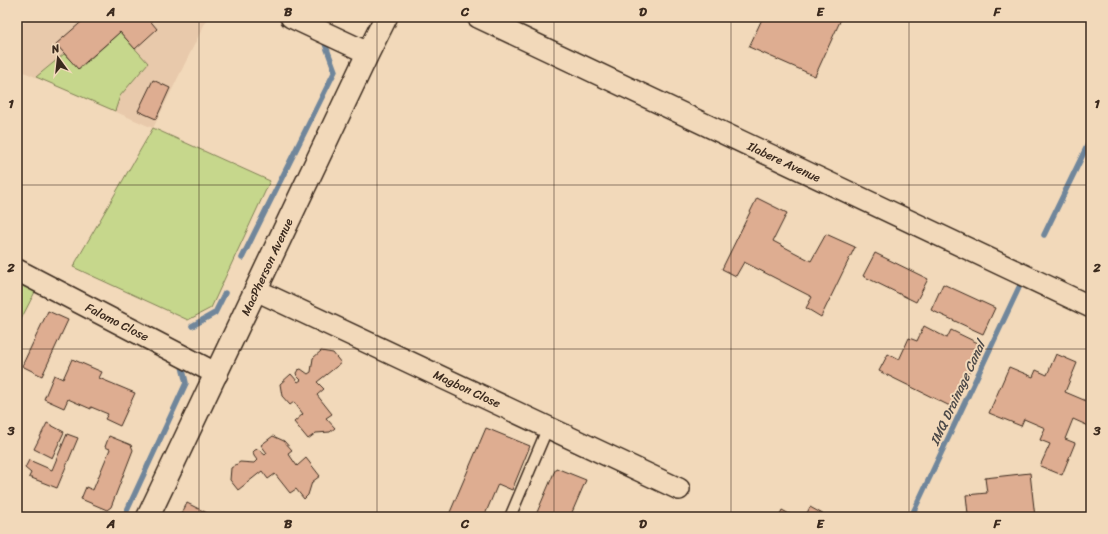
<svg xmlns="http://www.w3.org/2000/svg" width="1108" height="534" font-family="Sriracha,sans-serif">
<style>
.built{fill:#e8c9ab}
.green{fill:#c6d78c;stroke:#808055}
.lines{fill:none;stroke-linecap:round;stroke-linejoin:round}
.stream{stroke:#6f869b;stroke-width:5.5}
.building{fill:#dead91;stroke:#3b2a1e}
.lane-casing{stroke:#3b2a1e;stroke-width:13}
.street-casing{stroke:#3b2a1e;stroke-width:24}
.secondary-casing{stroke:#3b2a1e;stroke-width:25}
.lane{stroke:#f2d9ba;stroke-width:10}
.street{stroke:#f2d9ba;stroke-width:21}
.secondary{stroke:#f2d9ba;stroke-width:22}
.grid{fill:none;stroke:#3b2a1e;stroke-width:1;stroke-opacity:0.55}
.labels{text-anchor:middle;stroke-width:4;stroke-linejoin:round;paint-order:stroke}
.street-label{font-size:12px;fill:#3b2a1e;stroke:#f2d9ba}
.water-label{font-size:13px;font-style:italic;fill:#4c4948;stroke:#f2d9ba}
.neatline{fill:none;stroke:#3b2a1e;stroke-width:1.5}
.grid-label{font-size:13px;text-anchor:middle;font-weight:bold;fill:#3b2a1e}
</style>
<rect width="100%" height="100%" fill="#f2d9ba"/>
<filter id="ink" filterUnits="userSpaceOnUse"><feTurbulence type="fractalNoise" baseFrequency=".025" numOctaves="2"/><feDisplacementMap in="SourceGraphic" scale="8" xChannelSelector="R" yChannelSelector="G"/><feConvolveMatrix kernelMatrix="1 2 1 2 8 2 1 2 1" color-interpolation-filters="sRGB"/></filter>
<g filter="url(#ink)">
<!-- built -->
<path class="built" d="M28 17H208L153 128 17 69V31Z"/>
<!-- green -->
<path class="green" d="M120 32 148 63 120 96 115 111 36 77 64 54 79 69Z
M153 128 270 181 211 308 188 320 73 267Z
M17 275 38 286 17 327Z"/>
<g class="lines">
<!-- stream -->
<path class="stream" d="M1044 235 1091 138
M242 258 335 71 324 41
M192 326 215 313 225 293
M124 517 186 383 181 362
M911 517 1023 279"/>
</g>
<!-- building -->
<path class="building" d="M87 17H147L157 29 135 49 120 32 78 69 56 44Z
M763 17H842L815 76 749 47Z
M153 80 170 88 156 119 138 111Z
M757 198 787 213 773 241 811 261 826 234 855 247 821 317 806 308 812 297 744 262 736 276 722 269Z
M875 253 928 279 916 302 863 276Z
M943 284 995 308 983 334 931 310Z
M48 311 68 320 42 376 22 366Z
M924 326 947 338 951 330 982 345 952 407 879 371 888 354 899 360 909 338 917 341Z
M321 351 333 353 341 363 317 382 324 389 317 395 332 414 326 418 335 428 330 432 316 433 308 439 294 422 303 414 294 402 290 405 282 396 280 384 291 374 298 382 301 380 297 376 296 373 298 370 301 369 308 374 311 372 313 358Z
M1056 354 1077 363 1065 392 1091 403V427L1073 419 1065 439 1075 443 1062 475 1040 466 1050 444 1040 440 1045 428 1024 419 1021 426 989 413 1009 367 1033 377 1036 370 1047 375Z
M72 359 102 372 99 378 135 393 120 426 105 419 108 414 91 407V409L68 399 64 408 44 399 54 375 63 379Z
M47 423 64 432 52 458 34 449Z
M486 428 530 446 512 490 498 484 484 517H448Z
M67 434 78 438 57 488 29 477 31 473 25 468 29 460 52 470Z
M109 436 131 445 133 450 111 507 107 510 81 499 86 487 93 490 110 449 105 447Z
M273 436 284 441 292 450 288 453 297 466 306 458 320 476 312 482 308 495 304 499 296 489 290 493 275 474 268 479 262 471 238 490 230 480 231 468 240 462 254 463 257 460 254 456 253 452 255 450 258 449 265 455 267 453 261 445Z
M556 468 586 480 570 517H535Z
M1030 473 1035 517H953V516L968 514 966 495 987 493 985 478Z
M187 503 215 517H186L181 515Z
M810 507 828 517H805Z
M782 510 795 517H779Z"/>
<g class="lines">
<defs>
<path id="lane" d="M510 517 548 427"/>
<path id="street" d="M291 17 368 53
M478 17 1091 307
M17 270 217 374
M256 290 679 489"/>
<path id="secondary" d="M148 517 368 53 386 17"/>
</defs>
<!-- lane casing -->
<use href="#lane" class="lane-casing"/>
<!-- street casing -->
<use href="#street" class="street-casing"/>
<!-- secondary casing -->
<use href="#secondary" class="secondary-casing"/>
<!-- lane -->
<use href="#lane" class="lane"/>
<!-- street -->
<use href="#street" class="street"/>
<!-- secondary -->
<use href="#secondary" class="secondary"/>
</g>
</g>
<!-- grid -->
<path class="grid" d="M199 17V517M377 17V517M554 17V517M731 17V517M909 17V517M17 185H1091M17 349H1091"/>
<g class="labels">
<!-- street labels -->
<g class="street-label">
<text transform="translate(784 162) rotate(25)" y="4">Ilabere Avenue</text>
<text transform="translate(267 267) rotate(-65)" y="4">MacPherson Avenue</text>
<text transform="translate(117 322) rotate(27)" y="4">Falomo Close</text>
<text transform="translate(467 389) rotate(25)" y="4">Magbon Close</text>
</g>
<!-- water labels -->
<g class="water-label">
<text transform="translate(957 393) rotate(-65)" y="5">IMQ Drainage Canal</text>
</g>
</g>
<!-- margin -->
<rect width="1108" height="534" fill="none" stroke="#f2d9ba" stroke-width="44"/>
<!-- north arrow -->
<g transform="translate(58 58) rotate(345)" stroke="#f2d9ba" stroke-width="3" paint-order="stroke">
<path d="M0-3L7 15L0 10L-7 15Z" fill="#3b2a1e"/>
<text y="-6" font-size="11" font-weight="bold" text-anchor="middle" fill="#3b2a1e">N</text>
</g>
<rect x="22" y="22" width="1064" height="490" class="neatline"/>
<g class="grid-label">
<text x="111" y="16">A</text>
<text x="288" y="16">B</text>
<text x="465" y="16">C</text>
<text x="643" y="16">D</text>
<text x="820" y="16">E</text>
<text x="997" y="16">F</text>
<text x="11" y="108">1</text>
<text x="1097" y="108">1</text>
<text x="11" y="272">2</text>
<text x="1097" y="272">2</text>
<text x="11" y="435">3</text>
<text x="1097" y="435">3</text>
<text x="111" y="528">A</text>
<text x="288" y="528">B</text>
<text x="465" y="528">C</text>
<text x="643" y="528">D</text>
<text x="820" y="528">E</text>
<text x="997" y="528">F</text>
</g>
</svg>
